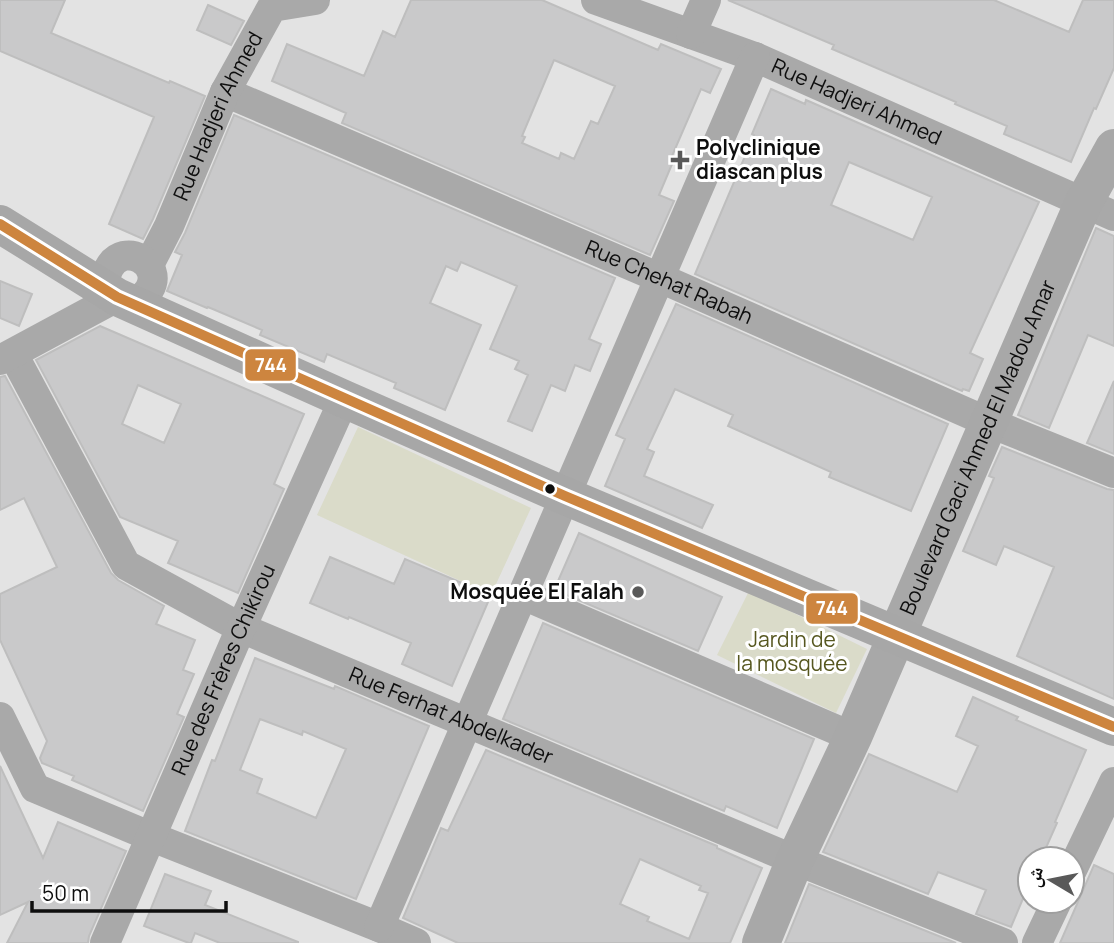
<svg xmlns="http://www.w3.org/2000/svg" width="1114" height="943" font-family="Manrope,'Noto Naskh Arabic',sans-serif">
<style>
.green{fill:#dadbc9}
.building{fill:#c9c9ca;stroke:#bebebe;stroke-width:2;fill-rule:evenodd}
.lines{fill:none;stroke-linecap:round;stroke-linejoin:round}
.street{stroke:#a9a9a9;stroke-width:30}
.secondary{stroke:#a8a8a8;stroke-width:38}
.highway{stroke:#a7a7a7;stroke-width:38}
.bus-1-casing{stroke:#fff;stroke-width:16}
.bus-1{stroke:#cd853f;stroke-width:10}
.poi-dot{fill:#595959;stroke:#fff;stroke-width:2.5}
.bus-dot{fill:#0e0e0e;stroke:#fff;stroke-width:2.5}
.labels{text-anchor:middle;stroke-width:6;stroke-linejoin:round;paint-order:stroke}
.street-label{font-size:21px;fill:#0e0e0e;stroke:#fff}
.poi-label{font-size:21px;font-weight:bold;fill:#0e0e0e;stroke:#fff;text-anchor:start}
.park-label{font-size:21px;fill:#56571f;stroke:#fff}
.line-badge{stroke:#fff;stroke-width:2.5}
.badge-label{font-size:19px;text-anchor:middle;font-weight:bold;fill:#fff}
</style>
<rect width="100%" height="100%" fill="#e3e3e3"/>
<!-- green -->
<path class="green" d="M358 427 531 508 491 595 317 515Z
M749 591 867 649 836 713 717 655Z"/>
<!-- building -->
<path class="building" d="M0 0H65L51 33 169 83 170 81 205 96 153 219 143 239 109 224 154 117 0 51Z
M411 0H542L658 50 661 44 721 69 710 93 701 89 672 156 675 157 659 195 674 201 650 255 342 123 346 113 272 81 287 44 364 76 383 31 395 37ZM554 60 615 86 598 124 591 121 574 159 561 153 559 159 522 143 525 137 522 136Z
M728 0H994L1069 32 1083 0H1114V68L1096 109 1094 108 1071 162 1004 134 1007 126 955 104 956 102 832 49 834 45Z
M208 5 244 21 231 45 197 30Z
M771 89 805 104 806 100 1039 202 970 353 983 359 969 391 963 389 962 391 695 274 754 135 752 134ZM849 162 932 197 913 240 831 205Z
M234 115 615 278 589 339 601 344 590 371 575 365 565 391 551 385 532 431 508 421 528 375 515 369 519 361 490 349 517 286 461 262 457 271 446 266 430 303 481 325 445 410 394 388 396 383 327 354 324 362 260 335 262 330 208 307 207 308 167 291 182 255 175 252 185 233Z
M1096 228 1114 236V346L1088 335 1049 428 1018 415Z
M0 281 32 294 19 326 0 318Z
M676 304 948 424 911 511 829 477 831 472 728 426 733 415 675 389 647 449 654 452 644 476 713 505 702 528 605 486 625 439 616 435Z
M100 326 304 414 274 484 284 489 238 593 168 563 178 541 120 517 36 360ZM138 385 181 404 164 443 122 424Z
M5 376 111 573 118 580 164 606 156 624 195 640 183 670 194 674 177 714 184 717 143 811 72 780 74 776 42 763 40 758 47 741 0 640V594L57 567 24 498 0 510V377Z
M1114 381V454L1087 443Z
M1002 447 1107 489 1114 490V699L1017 656 1054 567 1004 546 996 565 963 551 994 478 989 476Z
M579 533 722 597 698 651 557 591 558 589 555 588Z
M330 557 394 584 405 559 491 595 452 686 402 664 411 643 349 617 348 619 310 603Z
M543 623 814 739 777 828 726 806 724 811 503 719Z
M255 658 334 689 335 686 429 726 356 899 185 831 212 760 215 761ZM260 719 302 735 303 731 346 749 316 818 257 793 262 779 240 770Z
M973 697 1018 717 1016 720 1086 750 1055 822 1057 823 1041 859H1030V882L1011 927 976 914 986 890 938 872 928 894 823 852 869 754 957 792 978 746 956 736Z
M486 750 717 846V848L762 868 730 943H458L403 918 441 828 448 831ZM640 859 701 886 699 890 708 893 689 939 647 921 649 917 620 904Z
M0 766 43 858 58 822 126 851 89 936 88 943H7L28 902 0 915Z
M1094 865 1114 874V943H1060Z
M165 874 211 891 205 905 298 942V943H220L195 933 191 943H189L144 926Z
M809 884 956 943H785Z"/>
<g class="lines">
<!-- street -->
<g class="street">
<path id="s1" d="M596 0 755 57 1114 216"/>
<path d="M691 34 706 0"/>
<path id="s2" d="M225 92 660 278 988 422 1114 473"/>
<path id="s3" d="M149 265 169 226 225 92 272 7 315 0"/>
<path d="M104 290C105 283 105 275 109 268 124 240 165 264 149 290 143 299 135 301 125 301"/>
<path id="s4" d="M13 354 126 565 241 628 795 860 1003 943"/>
<path d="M0 360 117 297"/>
<path d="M523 595 853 737"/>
<path d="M0 717 35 788 152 837 379 927 416 943"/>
<path d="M1072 870 1114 782"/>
<path d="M379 927 755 57"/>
<path id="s5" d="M105 943 241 628 344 399"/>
<path d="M1037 943 1057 901"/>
</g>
<!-- secondary -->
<path class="secondary" id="s6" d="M761 943 795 860 853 737 1083 204 1114 148"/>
<!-- highway -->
<path class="highway" d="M0 224 117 297 344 399 565 496 1114 727"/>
<defs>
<path id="bus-1" d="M0 224 117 297 565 496 1114 727"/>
</defs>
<!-- bus-1 casing -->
<use href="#bus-1" class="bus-1-casing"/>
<!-- bus-1 -->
<use href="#bus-1" class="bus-1"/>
</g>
<!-- markers -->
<g class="poi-dot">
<path d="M676.5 149.5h7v7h7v7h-7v7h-7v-7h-7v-7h7z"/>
<circle cx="638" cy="592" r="7"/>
</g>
<circle class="bus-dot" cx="550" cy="489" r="6"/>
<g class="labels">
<!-- street labels -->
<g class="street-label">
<text dy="7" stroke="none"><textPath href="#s1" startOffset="280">Rue Hadjeri Ahmed</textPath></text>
<text dy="7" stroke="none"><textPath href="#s3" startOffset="164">Rue Hadjeri Ahmed</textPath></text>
<text dy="7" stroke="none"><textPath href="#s2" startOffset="483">Rue Chehat Rabah</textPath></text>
<text dy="7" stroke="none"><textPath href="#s6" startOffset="541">Boulevard Gaci Ahmed El Madou Amar</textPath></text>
<text dy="7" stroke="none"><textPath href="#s5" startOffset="298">Rue des Frères Chikirou</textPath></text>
<text dy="7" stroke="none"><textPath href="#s4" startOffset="598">Rue Ferhat Abdelkader</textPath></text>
</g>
<!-- poi labels -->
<g class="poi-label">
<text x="696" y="155">Polyclinique<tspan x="696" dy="24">diascan plus</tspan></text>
<text x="624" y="599" text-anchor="end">Mosquée El Falah</text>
</g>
<!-- park labels -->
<g class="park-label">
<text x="792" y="647">Jardin de<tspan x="792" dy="24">la mosquée</tspan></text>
</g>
</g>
<g class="line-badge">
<rect x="244" y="348" width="53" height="34" rx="7" fill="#cd853f"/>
<rect x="805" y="592" width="54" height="33" rx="7" fill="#cd853f"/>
</g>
<g class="badge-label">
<text x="271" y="372">744</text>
<text x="832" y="615">744</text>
</g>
<!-- north arrow -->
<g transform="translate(1051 880) rotate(280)"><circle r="33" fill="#ffffff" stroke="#9f9f9f" stroke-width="2"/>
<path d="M0-5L12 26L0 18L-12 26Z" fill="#595959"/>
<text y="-10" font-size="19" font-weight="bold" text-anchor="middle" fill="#0e0e0e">ش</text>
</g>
<!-- scale -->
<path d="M32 901v10h194v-10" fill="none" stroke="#0e0e0e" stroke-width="3.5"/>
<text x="42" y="901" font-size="21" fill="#0e0e0e" stroke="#ffffff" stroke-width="5" paint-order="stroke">50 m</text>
</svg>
